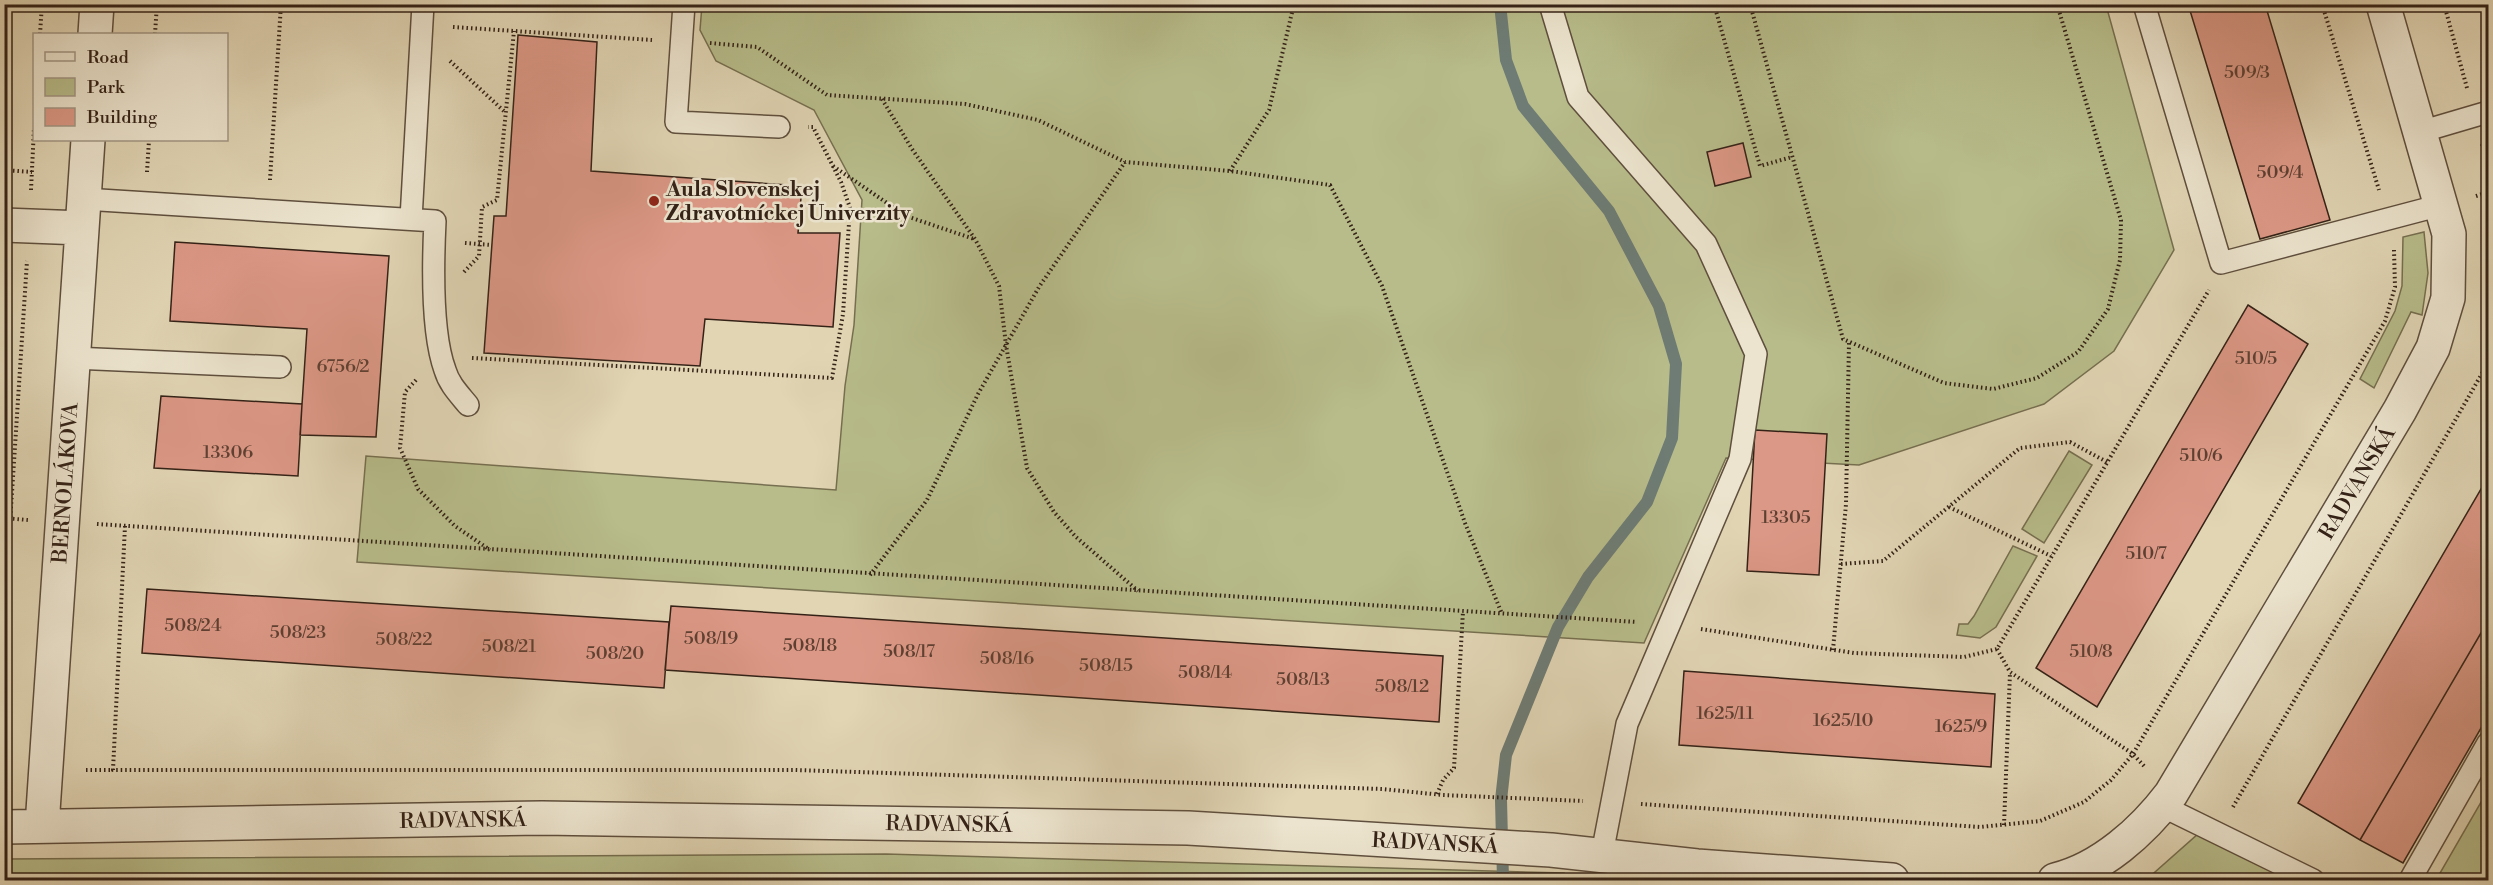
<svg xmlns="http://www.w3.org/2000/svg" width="2493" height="885" font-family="'Libre Bodoni',serif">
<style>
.green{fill:#b7bc8a;stroke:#766f50;stroke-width:1.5}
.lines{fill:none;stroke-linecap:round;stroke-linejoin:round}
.stream{stroke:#6e7c75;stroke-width:12}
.building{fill:#dc9886;stroke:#342217;stroke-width:1.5}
.lane-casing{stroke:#5f4f3e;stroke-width:24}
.street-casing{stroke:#5f4f3e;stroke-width:36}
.path{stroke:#342217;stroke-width:4;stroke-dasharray:1.5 3;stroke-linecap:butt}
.lane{stroke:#ece4ce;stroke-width:21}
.street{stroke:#ece4ce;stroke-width:33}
.poi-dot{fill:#8f2418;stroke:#ece4ce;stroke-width:2}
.labels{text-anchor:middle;stroke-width:5;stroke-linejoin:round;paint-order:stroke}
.number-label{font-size:18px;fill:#5e4033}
.poi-label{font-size:21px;font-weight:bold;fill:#342217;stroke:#ece4ce;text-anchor:start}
.street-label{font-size:21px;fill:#342217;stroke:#ece4ce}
</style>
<rect width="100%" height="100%" fill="#e1d5b4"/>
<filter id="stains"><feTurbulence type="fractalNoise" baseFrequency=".00333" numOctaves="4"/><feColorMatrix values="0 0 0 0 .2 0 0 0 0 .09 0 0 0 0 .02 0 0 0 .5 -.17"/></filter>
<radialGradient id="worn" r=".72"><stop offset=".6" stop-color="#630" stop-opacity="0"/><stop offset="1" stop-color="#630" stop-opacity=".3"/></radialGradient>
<!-- green -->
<path class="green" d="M702 5H2106L2174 250 2114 351 2044 404 1859 465 1726 458 1644 643 357 562 366 456 836 490 845 386 854 325 862 200 814 110 716 61 700 30Z
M2424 232 2428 273 2422 315 2411 312 2374 388 2360 379 2395 311 2402 286 2403 237Z
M2069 451 2092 465 2044 543 2022 529Z
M2013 546 2037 556 1996 627 1980 638 1957 635 1959 624H1968L1974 616Z
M2488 790V880H2436Z
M2198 834 2289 880H2146Z
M886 854 1564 873 1563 880H4L5 859Z"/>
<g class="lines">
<!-- stream -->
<path class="stream" d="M1500 4 1506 60 1523 106 1609 211 1659 306 1676 364 1672 438 1647 502 1588 577 1558 627 1506 755 1501 800 1503 880"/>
</g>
<!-- building -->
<path class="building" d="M2188 4H2265L2330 220 2260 239Z
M518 35 597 42 591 171 802 186 798 233H840L833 327 705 319 700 366 484 353 494 216H506Z
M1743 143 1751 177 1715 186 1707 152Z
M175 242 389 256 376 437 300 435 307 329 170 321Z
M2248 305 2308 344 2097 707 2036 668Z
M161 396 302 404 298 476 154 468Z
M1755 430 1827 434 1819 575 1747 571Z
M2488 477V621L2360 840 2298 803Z
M147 589 669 622 664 688 142 653Z
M671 606 1443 656 1439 722 665 670Z
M2488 621V716L2403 863 2360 840Z
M1684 671 1995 694 1991 767 1679 745Z"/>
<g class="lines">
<defs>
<path id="lane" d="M684 4 676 122 779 127
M1550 4 1578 97 1706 244 1756 354 1740 459 1627 724 1602 854
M2144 4 2221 263 2441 205
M2420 132 2488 112
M84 199 435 221C433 262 431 332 445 370 449 384 459 394 468 405
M411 219 423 4
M73 358 280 367
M2162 806 2313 880
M2410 880 2488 743"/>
<path id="street" d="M95 34 97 4
M4 225 82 228
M42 826 88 140
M4 827 542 818 1188 828 1551 850 1697 866 1892 880
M2055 880C2101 869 2143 831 2171 794L2400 410 2433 348 2448 298 2449 234 2383 4"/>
</defs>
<!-- lane casing -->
<use href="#lane" class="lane-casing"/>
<!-- street casing -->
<use href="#street" class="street-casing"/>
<!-- path -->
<path class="path" d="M1714 4 1760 166 1792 157
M1750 4 1843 339 1944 383 1993 389 2037 378 2078 352 2108 309 2120 260 2121 220 2057 4
M2322 4 2379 190
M2444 4 2467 88
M453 27 652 40
M40 34 42 4
M155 34 157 4
M710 43 757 47 827 95 965 104 1038 120 1125 162 1230 171 1330 185 1382 286 1465 523 1502 614
M450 61 506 113
M882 99 912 149 975 239 999 286 1006 345 1027 468 1054 512 1076 537 1138 591
M2482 144 2488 166
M833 166 906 216 974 239
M4 170 32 172
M1230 171 1269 110 1294 4
M147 172 149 140
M270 180 281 4
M31 190 34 128
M2476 196 2488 192
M465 243 492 245
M464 272 479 256 482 207 497 200 514 31
M472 358 832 378 843 314 850 208 841 182 813 127H808
M416 380 405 392 400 448 418 489 455 526 490 550
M1949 507 2051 556
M4 518 28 520
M97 524 1637 622
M125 526 113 770H795L1382 789 1443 795 1583 801
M1841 564 1883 561 2020 448 2070 442 2107 462
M870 575 927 500 978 394 1039 287 1125 162
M4 616 27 261
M1701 629 1854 653 1964 657 1997 649 2209 290
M1997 649 2010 672 2133 754 2144 766
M1833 650 1846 504 1849 342
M86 770H113
M1437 794 1443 780 1454 768 1463 611
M1641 804 1980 827 2040 821 2084 802 2111 780 2133 754 2385 321 2395 287 2394 250
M2233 807 2488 363
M2004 825 2010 673
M2479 880 2488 864"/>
<!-- lane -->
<use href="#lane" class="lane"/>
<!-- street -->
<use href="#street" class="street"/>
</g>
<!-- markers -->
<circle class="poi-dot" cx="654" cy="201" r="6"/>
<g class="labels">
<!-- number labels -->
<g class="number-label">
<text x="2247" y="78">509/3</text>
<text x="2280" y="178">509/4</text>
<text x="2256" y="364">510/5</text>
<text x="343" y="372">6756/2</text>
<text x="228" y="458">13306</text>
<text x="2201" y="461">510/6</text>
<text x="1786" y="523">13305</text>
<text x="2146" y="559">510/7</text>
<text x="193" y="631">508/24</text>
<text x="298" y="638">508/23</text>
<text x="711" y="644">508/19</text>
<text x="404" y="645">508/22</text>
<text x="810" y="651">508/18</text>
<text x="509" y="652">508/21</text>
<text x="909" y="657">508/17</text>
<text x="2091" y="657">510/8</text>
<text x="615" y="659">508/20</text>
<text x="1007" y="664">508/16</text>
<text x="1106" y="671">508/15</text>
<text x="1205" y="678">508/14</text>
<text x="1303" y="685">508/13</text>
<text x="1402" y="692">508/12</text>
<text x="1725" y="719">1625/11</text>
<text x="1843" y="726">1625/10</text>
<text x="1961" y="732">1625/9</text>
</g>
<!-- poi labels -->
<g class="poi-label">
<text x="666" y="196">Aula Slovenskej<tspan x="666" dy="24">Zdravotníckej Univerzity</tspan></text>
</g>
<!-- street labels -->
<g class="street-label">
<text transform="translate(65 483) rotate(-86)" y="7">BERNOLÁKOVA</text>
<text transform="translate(2357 483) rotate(-59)" y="7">RADVANSKÁ</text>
<text transform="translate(463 820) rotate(-1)" y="7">RADVANSKÁ</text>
<text transform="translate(949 824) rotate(1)" y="7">RADVANSKÁ</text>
<text transform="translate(1435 843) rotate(3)" y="7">RADVANSKÁ</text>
</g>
</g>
<!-- margin -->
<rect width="2493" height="885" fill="none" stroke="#e1d5b4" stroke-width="24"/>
<rect x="6" y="6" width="2481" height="873" fill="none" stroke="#342217" stroke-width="3"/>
<rect x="12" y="12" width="2469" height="861" fill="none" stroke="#342217" stroke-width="1.5"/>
<!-- legend -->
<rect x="33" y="33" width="195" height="108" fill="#ece4ce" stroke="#a29685" stroke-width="1.5"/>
<rect x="45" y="52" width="30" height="9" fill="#ece4ce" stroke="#a29685" stroke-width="1.5"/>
<text x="87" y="63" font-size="18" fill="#342217">Road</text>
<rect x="45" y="78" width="30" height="18" fill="#b7bc8a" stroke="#a29685" stroke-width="1.5"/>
<text x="87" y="93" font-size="18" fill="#342217">Park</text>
<rect x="45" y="108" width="30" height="18" fill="#dc9886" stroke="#a29685" stroke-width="1.5"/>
<text x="87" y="123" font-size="18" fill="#342217">Building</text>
<rect width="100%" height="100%" filter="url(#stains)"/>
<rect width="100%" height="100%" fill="url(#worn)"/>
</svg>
